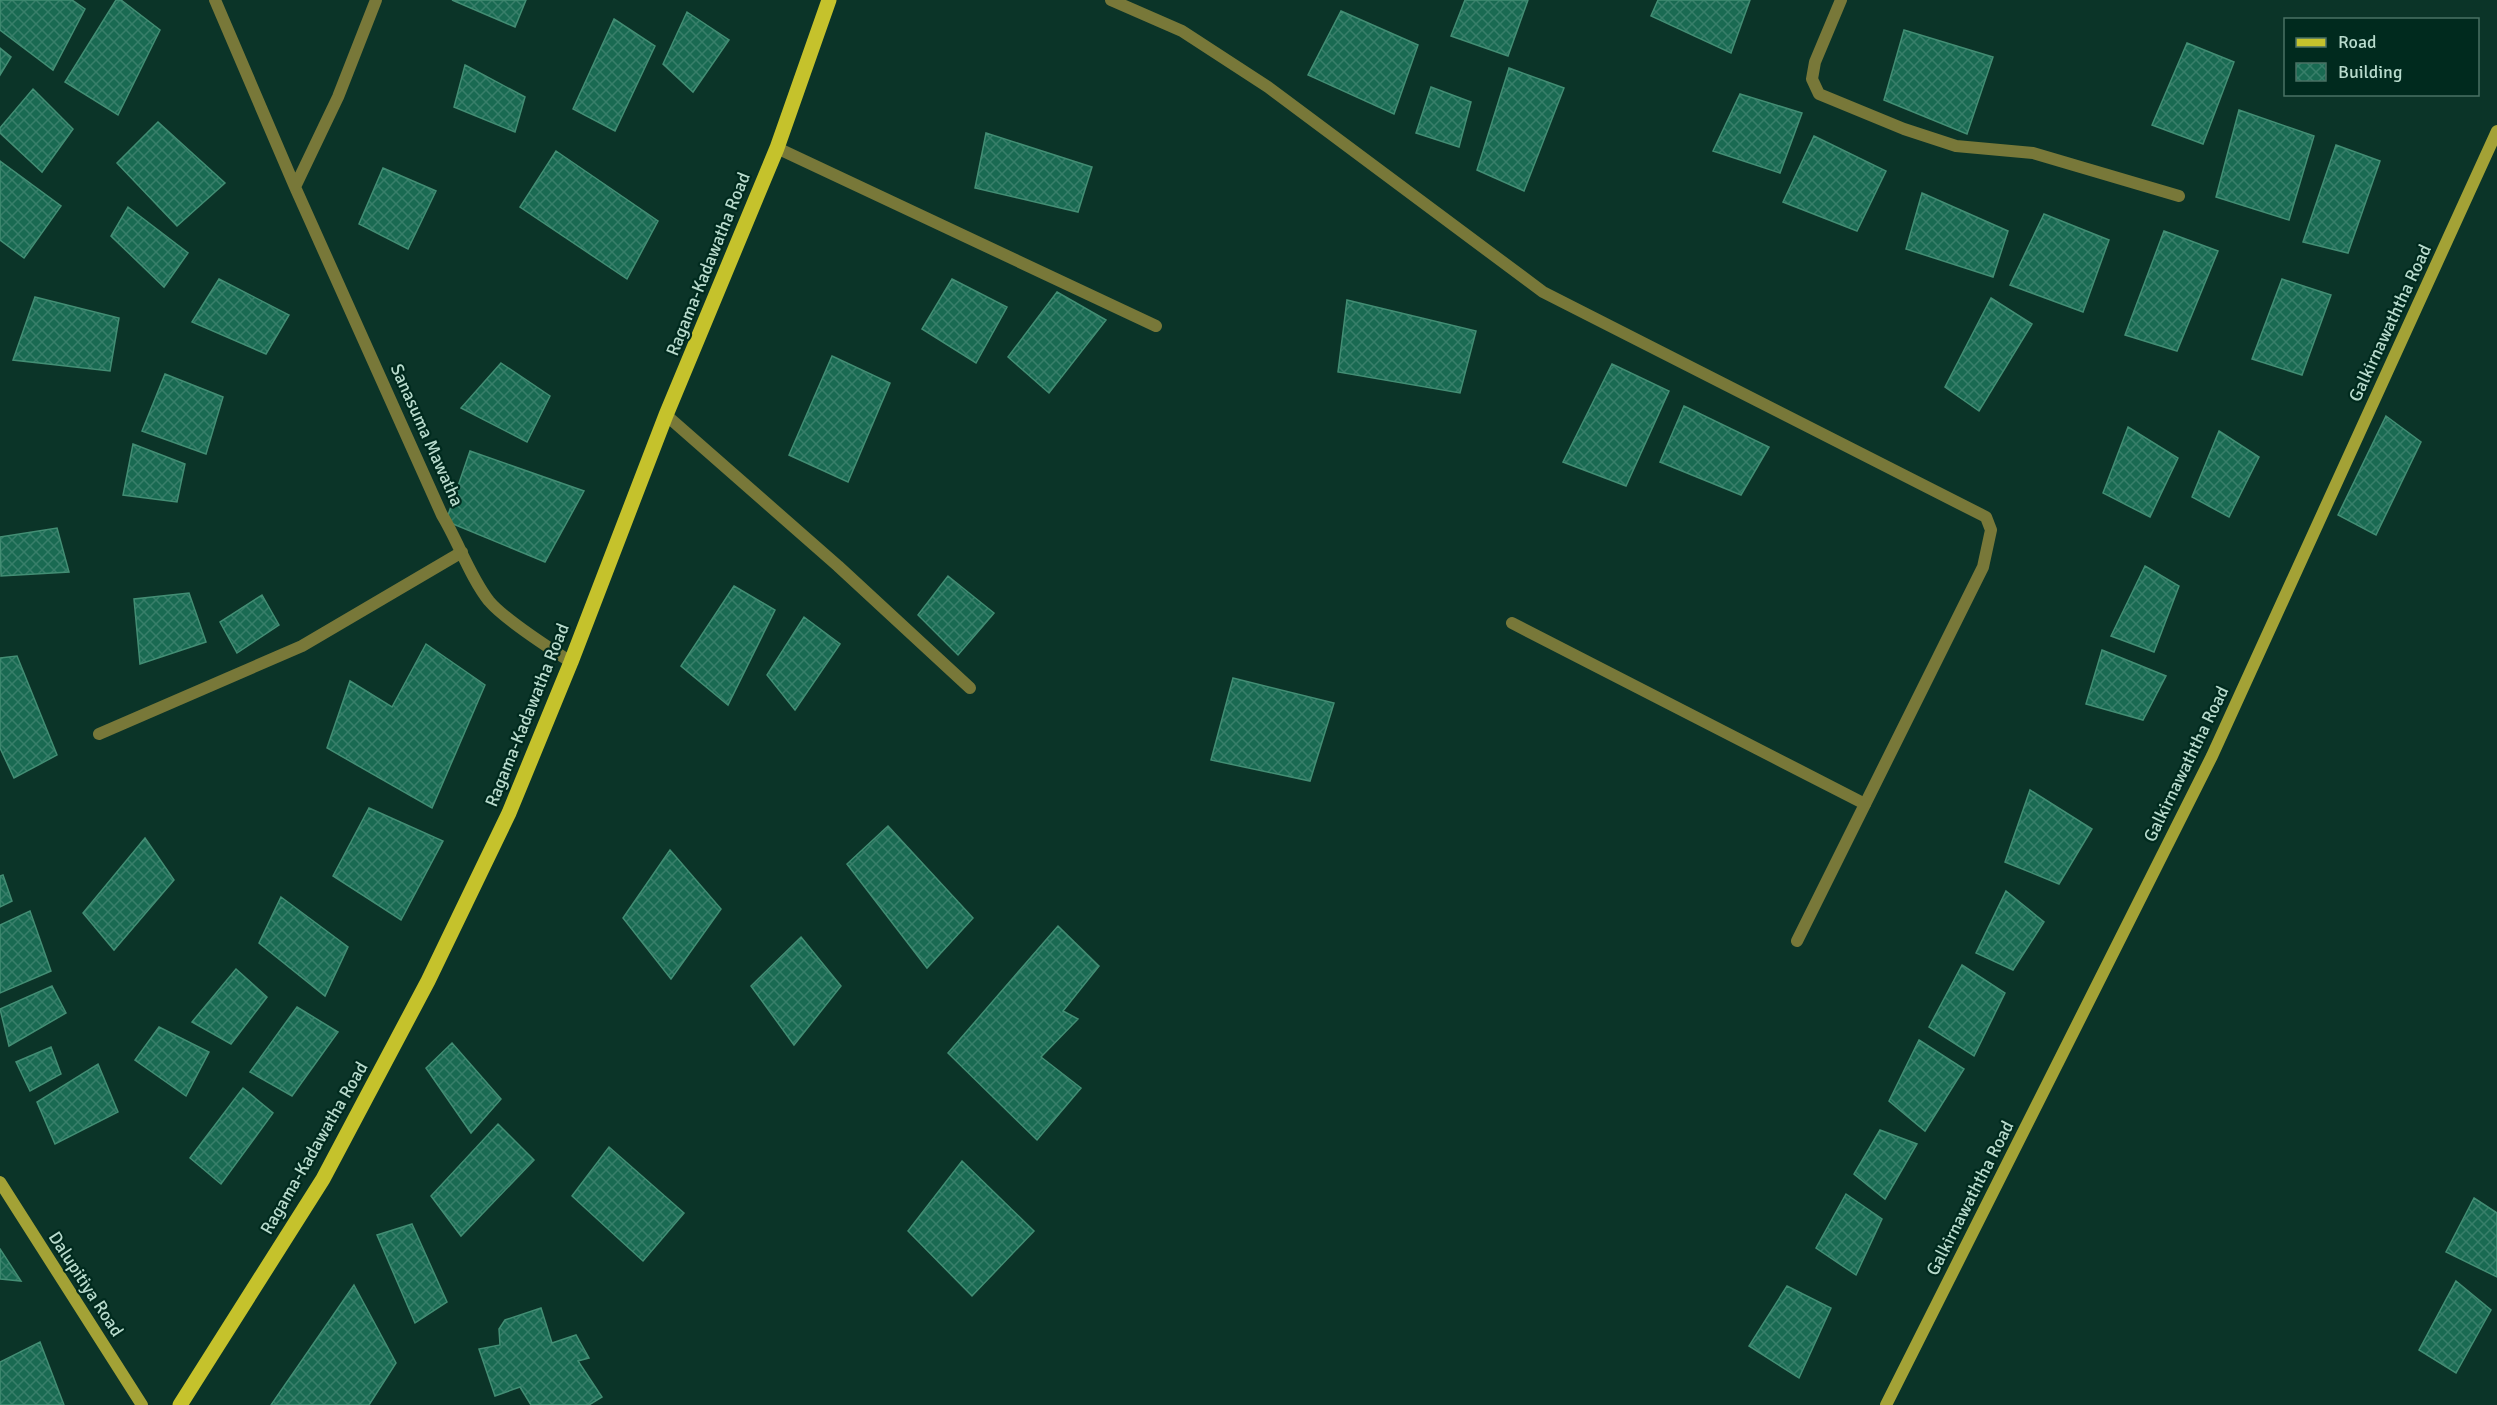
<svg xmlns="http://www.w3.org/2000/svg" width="2497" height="1405" font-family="Signika,sans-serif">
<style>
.building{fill:url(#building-cross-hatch);stroke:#438e74;stroke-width:1.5}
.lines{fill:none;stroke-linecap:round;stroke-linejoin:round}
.lane{stroke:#787839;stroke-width:12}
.street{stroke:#787839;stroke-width:12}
.secondary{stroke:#a3a236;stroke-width:12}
.primary{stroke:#c5c22c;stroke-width:15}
.labels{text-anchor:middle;stroke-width:4.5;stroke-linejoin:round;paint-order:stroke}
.street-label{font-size:18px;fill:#b8dbcd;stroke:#002a1e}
</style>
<defs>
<pattern id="building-cross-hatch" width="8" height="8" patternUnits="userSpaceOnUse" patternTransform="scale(1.5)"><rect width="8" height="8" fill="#196a52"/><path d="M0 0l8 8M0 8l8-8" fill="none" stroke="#387f6a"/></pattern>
</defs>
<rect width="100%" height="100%" fill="#0b3428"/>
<!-- building -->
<path class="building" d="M0 0H72L85 9 53 70 0 30Z
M116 0H121L160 30 118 115 65 82Z
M452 0H526L515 27Z
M1465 0H1528L1508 56 1451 36Z
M1658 0H1750L1731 53 1651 16Z
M1341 11 1418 45 1394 114 1308 75Z
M687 12 729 40 693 92 663 64Z
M614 19 655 46 615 131 573 109Z
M1904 30 1993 57 1967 134 1884 100Z
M2187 43 2234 62 2203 144 2152 125Z
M0 48 11 57 0 75Z
M465 65 525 97 515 132 454 107Z
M1509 68 1564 88 1524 191 1477 170Z
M1431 87 1471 102 1459 147 1416 133Z
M33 89 73 129 42 172 0 133V128Z
M1740 94 1802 113 1780 173 1713 151Z
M2239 110 2314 136 2289 220 2216 197Z
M158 122 225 183 177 226 117 163Z
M986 133 1092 167 1078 212 975 188Z
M1814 136 1886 171 1857 231 1783 202Z
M2336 145 2380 161 2348 253 2303 242Z
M556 151 658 221 627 279 520 207Z
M0 161 61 206 24 258 0 240Z
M383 168 436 191 408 249 359 224Z
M1922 193 2008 231 1993 277 1906 249Z
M128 207 188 253 164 287 111 236Z
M2044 214 2109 240 2083 312 2010 285Z
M2164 231 2218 251 2177 351 2125 335Z
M219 279 289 315 266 354 192 322Z
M952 279 1007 307 976 363 922 329Z
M2282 279 2331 295 2302 375 2252 359Z
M1057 292 1106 320 1049 393 1008 357Z
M35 297 119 318 110 371 13 360Z
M1991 298 2032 324 1979 411 1945 387Z
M1347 300 1476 331 1460 393 1338 372Z
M832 356 890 383 848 482 789 455Z
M501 363 550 396 527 442 461 408Z
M1612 364 1669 391 1626 486 1563 462Z
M165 374 223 397 206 454 142 431Z
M1684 406 1769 447 1741 495 1660 462Z
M2386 416 2421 442 2376 535 2338 515Z
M2128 427 2178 458 2150 517 2103 493Z
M2219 431 2259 457 2229 517 2192 497Z
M133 444 185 464 177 502 123 495Z
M470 451 584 491 545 562 446 521Z
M57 528 69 572 1 576 0 537Z
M2145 566 2179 586 2154 652 2111 636Z
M948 576 994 613 958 655 918 615Z
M734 586 775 610 728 705 681 666Z
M189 593 206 642 140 664 134 599Z
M262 595 279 625 237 653 220 622Z
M804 617 840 644 795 710 767 675Z
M426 644 485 685 432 808 327 748 350 681 392 707Z
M2102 650 2166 676 2143 720 2086 704Z
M17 656 57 755 14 778 0 748V658Z
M1233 678 1334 703 1310 781 1211 760Z
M2030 790 2092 829 2059 884 2005 862Z
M369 808 443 841 401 920 333 876Z
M888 826 973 918 927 968 847 864Z
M145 838 174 880 114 950 83 913Z
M670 850 721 909 671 979 623 918Z
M3 875 12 901 0 907V876Z
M2006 891 2044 922 2013 970 1976 953Z
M281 897 348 947 325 996 259 943Z
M30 911 51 971 0 993V925Z
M1058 926 1099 966 1063 1011 1078 1019 1041 1057 1081 1088 1037 1140 948 1053Z
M801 937 841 986 794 1045 751 986Z
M1962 965 2005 993 1974 1056 1929 1027Z
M236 969 267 997 231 1044 192 1022Z
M52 986 66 1013 9 1046 0 1009Z
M297 1007 338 1032 292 1096 250 1072Z
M159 1027 209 1052 186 1096 135 1060Z
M1919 1040 1964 1069 1925 1131 1889 1101Z
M452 1043 501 1099 471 1133 426 1068Z
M51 1047 61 1074 30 1091 16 1062Z
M98 1064 118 1112 55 1144 37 1102Z
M243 1088 273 1113 221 1184 190 1158Z
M498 1124 534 1160 461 1236 431 1196Z
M1880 1130 1917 1144 1885 1199 1854 1174Z
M609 1147 684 1213 643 1261 572 1196Z
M962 1161 1034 1231 972 1296 908 1231Z
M1846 1194 1882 1219 1856 1275 1816 1248Z
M2474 1198 2497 1213V1277L2446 1252Z
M412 1224 447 1302 415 1323 377 1235Z
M0 1249 21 1281 0 1279Z
M2456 1281 2491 1310 2456 1373 2419 1350Z
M354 1285 396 1363 369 1405H271Z
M1787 1286 1831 1308 1799 1378 1749 1346Z
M541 1308 552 1343 576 1335 589 1358 578 1361 602 1397 589 1405H531L520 1387 495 1396 479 1349 500 1345 499 1329 505 1320Z
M40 1342 64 1405H0V1362Z"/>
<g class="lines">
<!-- lane -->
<path class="lane" d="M1512 623 1865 804"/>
<!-- street -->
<path class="street" d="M215 0 295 187 442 515C458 541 470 577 489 601 505 620 549 648 571 662
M1111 0 1182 31 1268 87 1543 292 1986 517 1991 530 1983 567 1797 941
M1841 0 1815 62 1812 79 1819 94 1904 129 1956 146 2033 153 2179 196
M777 148 1156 326
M295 187 338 97 376 0
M666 415 838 566 970 688
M99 734 302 646 462 552"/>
<!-- secondary -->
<path class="secondary" d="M0 1182 142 1405
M1886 1405 2212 756 2497 131"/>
<!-- primary -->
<path class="primary" d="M180 1405 323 1179 428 981 509 813 571 662 666 415 777 148 829 0"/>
</g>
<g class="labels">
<!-- street labels -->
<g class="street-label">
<text transform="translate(708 264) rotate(-68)" y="6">Ragama-Kadawatha Road</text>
<text transform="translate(2390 323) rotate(-65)" y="6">Galkirnawaththa Road</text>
<text transform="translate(427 435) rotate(66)" y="6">Sanasuma Mawatha</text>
<text transform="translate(527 715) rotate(-68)" y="6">Ragama-Kadawatha Road</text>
<text transform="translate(2186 764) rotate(-64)" y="6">Galkirnawaththa Road</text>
<text transform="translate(314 1148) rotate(-60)" y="6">Ragama-Kadawatha Road</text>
<text transform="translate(1970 1198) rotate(-63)" y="6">Galkirnawaththa Road</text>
<text transform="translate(86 1284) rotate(57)" y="6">Dalupitiya Road</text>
</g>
</g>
<!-- legend -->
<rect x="2284" y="18" width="195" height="78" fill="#002a1e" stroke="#4a7164" stroke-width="1.5"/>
<rect x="2296" y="38" width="30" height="9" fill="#c5c22c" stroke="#4a7164" stroke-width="1.5"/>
<text x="2338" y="48" font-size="18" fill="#b8dbcd">Road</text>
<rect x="2296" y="63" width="30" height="18" fill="url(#building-cross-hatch)" stroke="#4a7164" stroke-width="1.5"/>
<text x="2338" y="78" font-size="18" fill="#b8dbcd">Building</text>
</svg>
